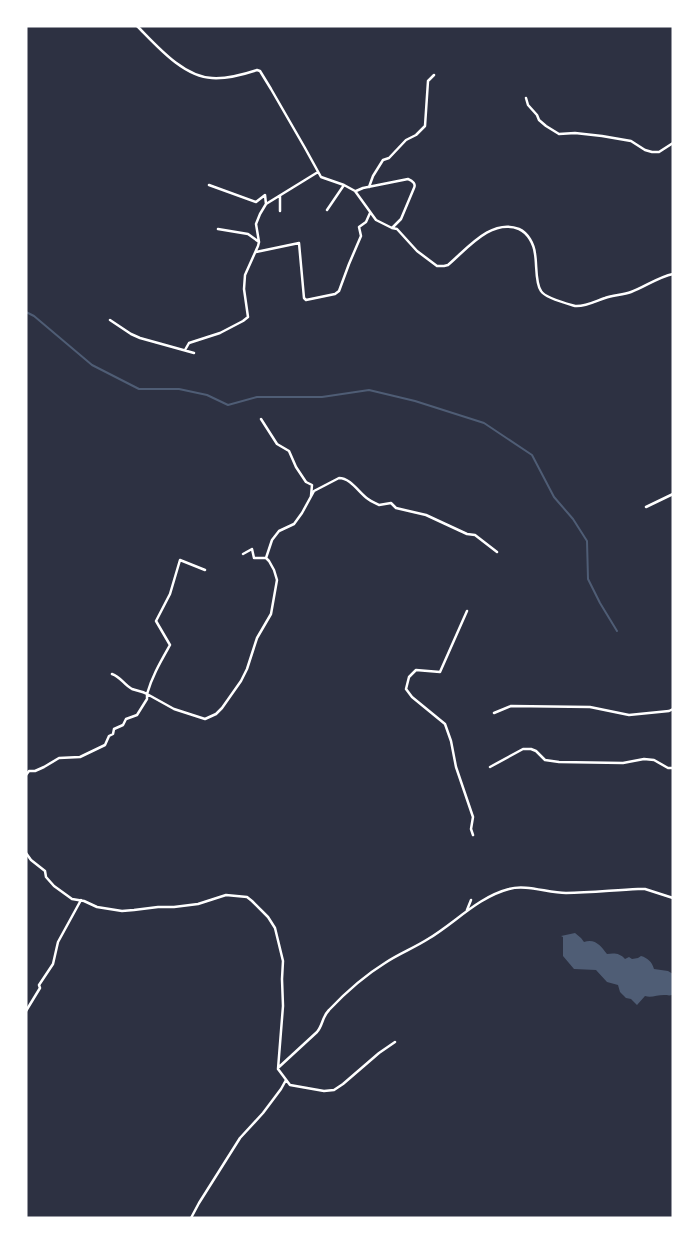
<svg xmlns="http://www.w3.org/2000/svg" width="699" height="1244" font-family="'Public Sans',sans-serif">
<style>
.water{fill:#4f5d75}
.lines{fill:none;stroke-linecap:round;stroke-linejoin:round}
.stream{stroke:#4f5d75;stroke-width:2}
.minor{stroke:#fff;stroke-width:2.5}
</style>
<rect width="100%" height="100%" fill="#2d3142"/>
<!-- water -->
<path class="water" d="M575 933 581 938 584 942C595 938 601 946 607 954 614 953 620 953 625 959L629 957 632 959 638 958 641 956C648 958 652 962 654 969L668 971 673 974V997L672 995C669 996 667 995 664 995 657 995 651 998 645 996L637 1005 631 999 626 998 620 992 618 985 607 982 596 970 574 969 563 956V937L561 936Z"/>
<g class="lines">
<!-- stream -->
<path class="stream" d="M26 312 34 316 92 365 139 389H179L207 395 228 405 257 397H322L369 390 415 401 484 423 532 455 554 497 573 519 587 541 588 579 600 603 617 631"/>
<!-- minor -->
<path class="minor" d="M137 26C156 45 183 77 212 78 227 79 242 75 257 70L260 71 271 89 305 148 321 177 344 185 355 191 376 220 392 228 397 229 417 251 437 266H444L448 265C467 249 491 218 519 229 528 233 534 244 535 254 537 264 535 283 541 291 545 298 568 304 575 306 585 307 596 301 605 298 613 295 623 295 631 292 645 287 658 277 673 274
M526 98 528 105 537 115 539 120 546 126 559 134 575 133 602 136 631 141 645 150 652 152H659L673 143
M209 185 256 202 265 195 266 204
M369 187 373 176 383 160 389 158 406 140 416 135 425 126 428 81 434 75
M356 191 363 188 408 179C413 181 416 184 414 188L401 219 392 228
M280 196V211
M327 210 344 185
M218 229 248 234 259 242
M256 252 299 243 304 298 306 300 335 294 339 291 349 264 361 236 359 227 366 222 370 213
M110 320 131 334 140 338 194 353
M185 350 189 343 220 333 243 321 248 317 244 289 245 275 258 246 259 242 256 224 260 214 266 204 318 172
M261 419 277 444 289 451 296 467 306 482 312 485 311 496
M646 507 673 494
M266 558 272 540 279 531 294 524 302 513 314 491 339 478C351 478 359 493 368 499 372 502 376 503 379 505L391 503 396 508 426 515 467 534 475 535 497 552
M467 611 440 672 416 670 409 677 406 689 412 697 445 724 451 741 456 767 473 817 471 829 473 835
M112 674C121 677 124 685 132 689 137 691 142 691 147 694 152 676 161 661 170 645L156 621 170 594 180 560 205 570
M494 713 511 706 590 707 629 715 669 711 673 709
M490 767 523 749H531L536 751 545 760 559 762 623 763 644 759 654 760 668 768H673
M26 775 29 771H35L44 767 59 758 80 757 105 745 109 736 113 734 114 729 123 725 126 719 137 715 147 699V694L174 709 205 719 216 714 222 708 241 681 247 669 257 638 271 614 277 580 274 570 269 561 266 558H254L252 549 243 554
M26 853 31 860 45 871 46 877 54 886 72 899 84 901 97 907 122 911 134 910 158 907H174L198 904 226 895 247 897 252 901 268 917 275 928 283 961 282 979 283 1006 278 1069 290 1085 324 1091 334 1090 343 1084 379 1053 395 1042
M467 910 471 900
M26 1011 40 988 39 985 53 964 58 942 81 900
M279 1067 317 1032C323 1025 322 1017 329 1010 346 992 364 976 385 963 398 954 414 948 428 939 455 923 478 897 509 889 526 884 548 893 566 893 590 893 614 890 638 889H645L673 898
M191 1218 199 1203 240 1138 263 1113 281 1089 286 1080"/>
</g>
<!-- border -->
<rect width="699" height="1244" fill="none" stroke="#ffffff" stroke-width="55"/>
</svg>
